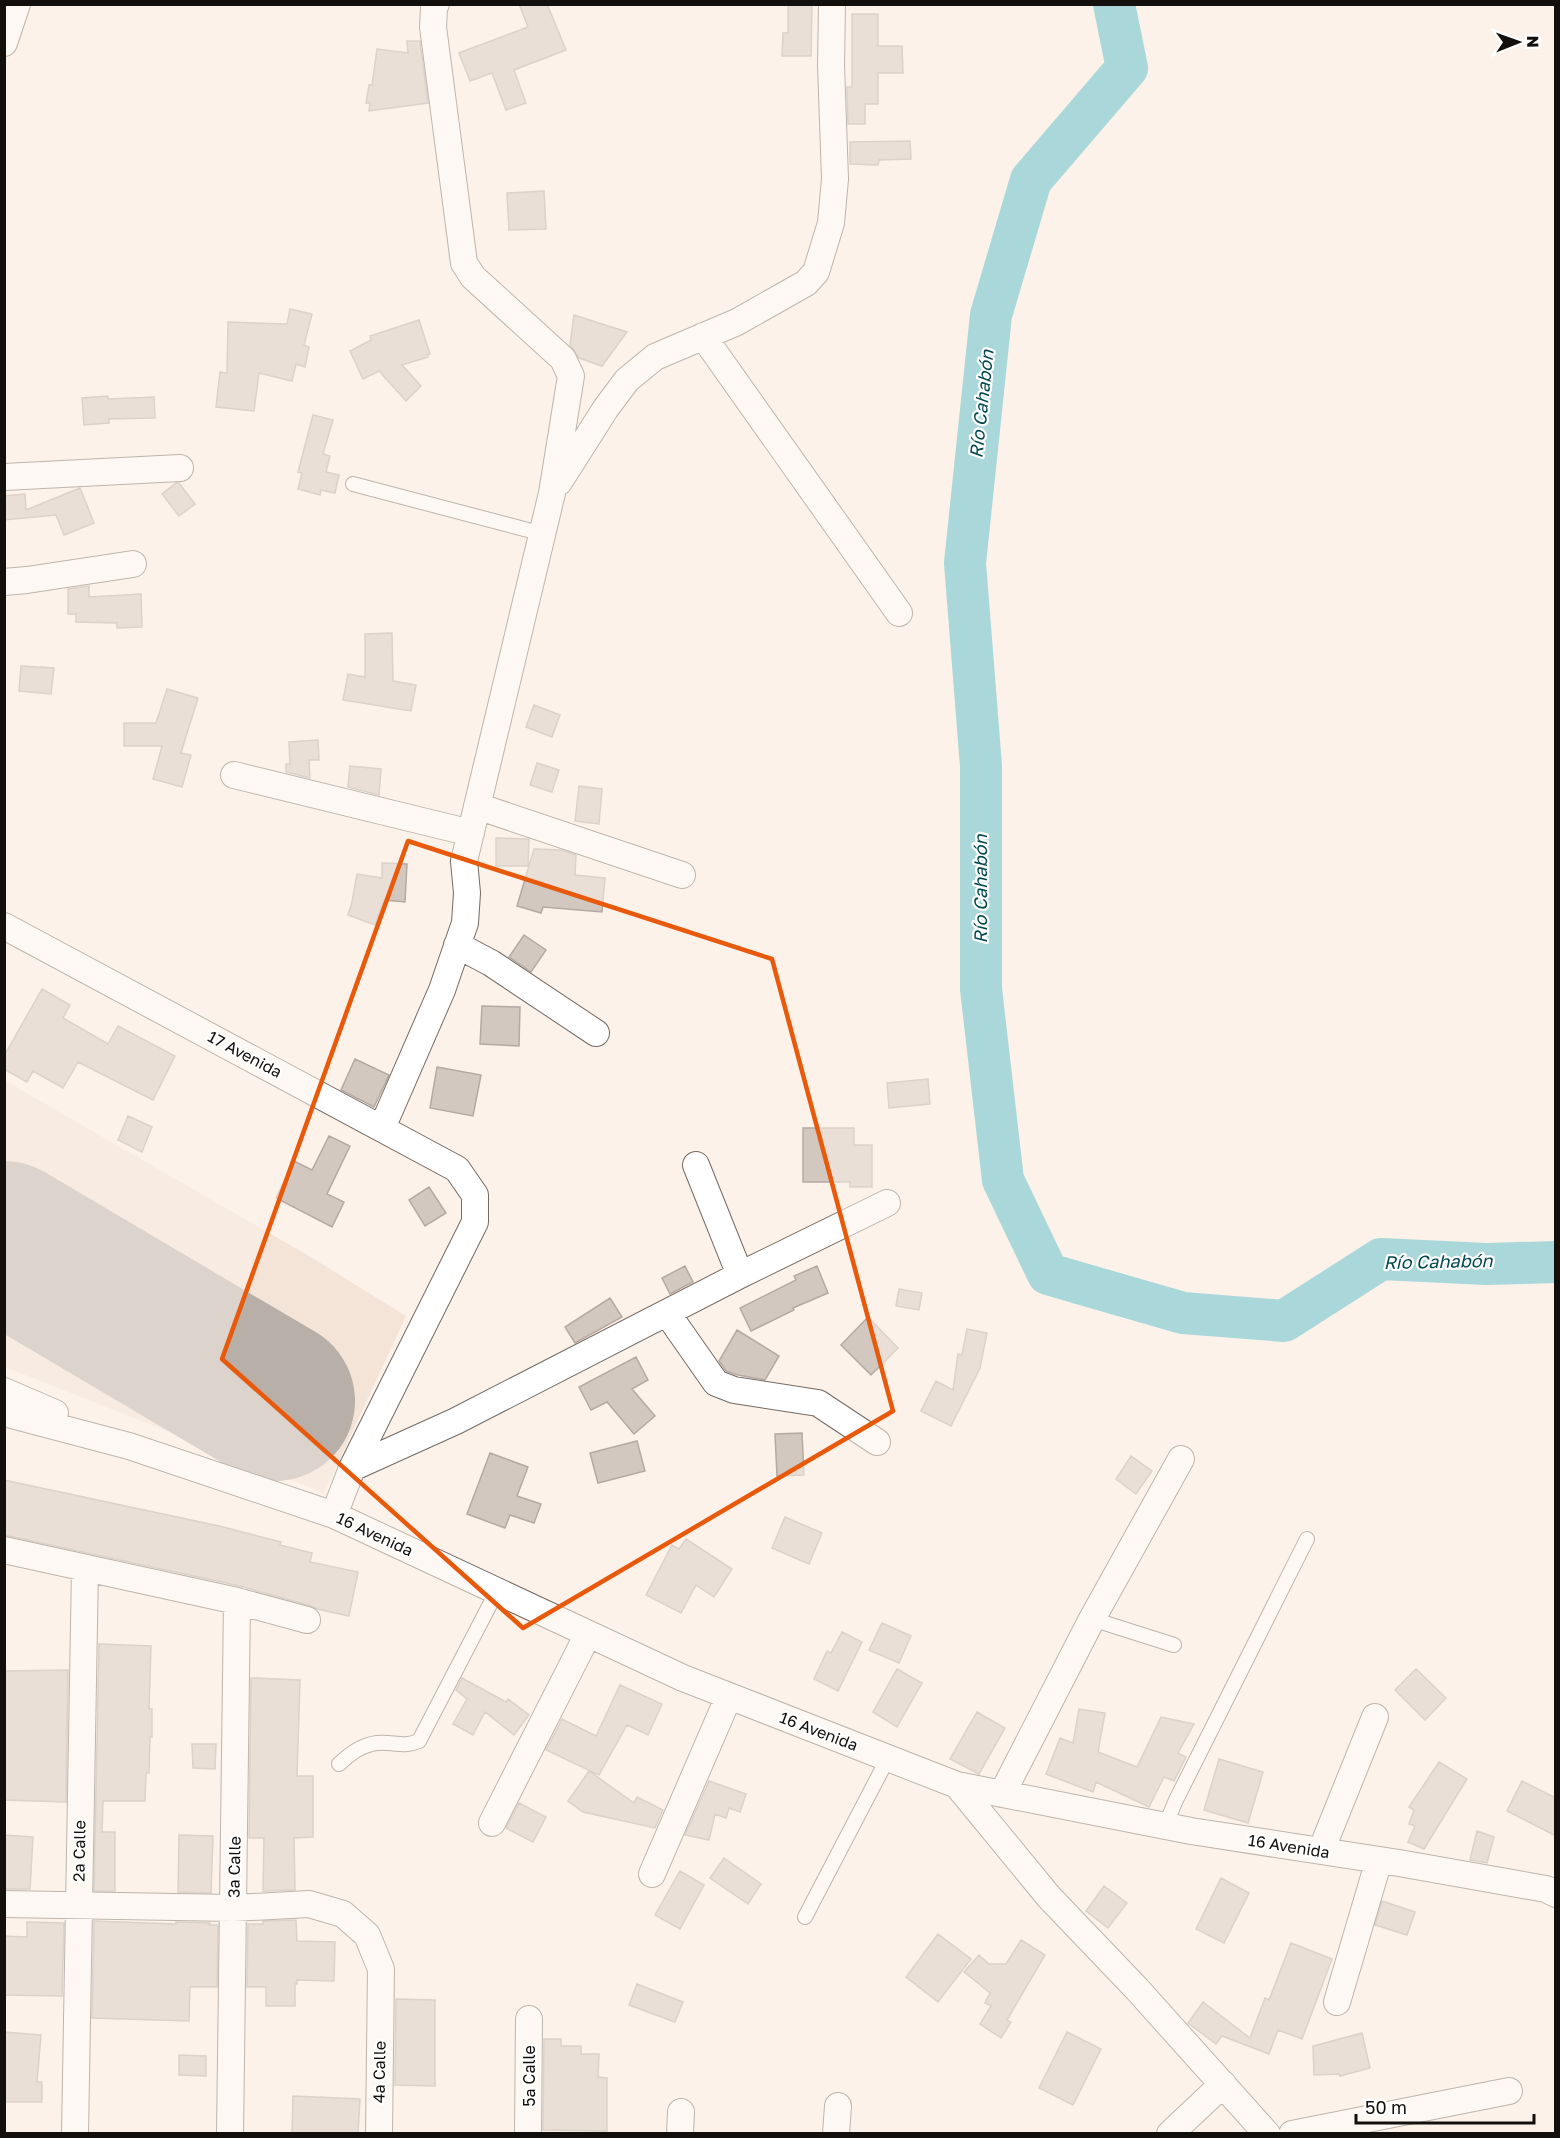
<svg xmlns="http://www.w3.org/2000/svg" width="1560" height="2138" font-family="'Golos Text',sans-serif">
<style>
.built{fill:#f4e3d7}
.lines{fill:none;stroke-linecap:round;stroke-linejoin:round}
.river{stroke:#48b8c7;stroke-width:42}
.runway{stroke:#b7afa8;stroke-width:160}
.building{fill:#d2c8c0;stroke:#b4aaa3;stroke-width:1.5}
.lane-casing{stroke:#736a63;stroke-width:16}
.street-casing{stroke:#736a63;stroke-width:28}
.lane{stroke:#fff;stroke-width:14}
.street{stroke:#fff;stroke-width:26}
.marked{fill:none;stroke:#e8590c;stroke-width:4.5;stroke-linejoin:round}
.labels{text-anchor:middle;stroke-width:4.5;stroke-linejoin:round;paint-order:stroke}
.street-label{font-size:16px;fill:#120f0c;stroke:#fff}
.water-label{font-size:18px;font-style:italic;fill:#00474f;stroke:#fff}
</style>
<rect width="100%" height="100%" fill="#fcf2ea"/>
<!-- built -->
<path class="built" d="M4 1080 309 1256 406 1316 324 1493 5 1367Z"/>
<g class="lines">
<!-- river -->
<path class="river" d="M1114 4 1127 68 1031 180 991 315 965 563 981 766V989L1003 1180 1048 1274 1183 1313 1284 1321 1381 1259 1487 1264 1556 1262"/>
<!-- runway -->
<path class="runway" d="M4 1241 275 1401"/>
</g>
<!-- building -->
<path class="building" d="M519 4H547L566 50 514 70 526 103 506 110 492 73 470 81 459 53 528 27Z
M788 4H812L811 56H782L783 33H788Z
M852 14H878V46H902L903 73H878V104H865V124H848L847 87H852Z
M407 41H420L428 103 369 111 370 103H366L369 85H372L377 49 408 53Z
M910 141 911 159 879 160 878 165 850 164V142Z
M544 191 546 229 509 230 507 193Z
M290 309 312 314 304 345 309 347 305 367 296 364 292 381 259 373 254 411 216 407 220 372 227 373 228 322 287 324Z
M574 315 627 332 602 366 579 358 570 345Z
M419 320 430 354 427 355 428 357 402 365 421 386 406 401 379 371 363 379 350 351 371 340 370 336Z
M108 396V399L154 397 155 418 109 419V423L84 425 82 398Z
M313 415 333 420 323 454 330 456 326 472 339 475 335 493 321 490 320 495 298 489 302 473 298 472Z
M176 483H179L195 504 179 516 162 494Z
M80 488 94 523 64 535 56 515 4 520V496L25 494 26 510Z
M89 586V597L141 594 142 627 117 628V623L76 622V614H68V589Z
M392 633 393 681 416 685 411 711 343 700 348 674 365 677V634Z
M21 666 54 668 51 694 19 691Z
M167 689 198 698 181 753 191 755 182 787 153 779 162 746H124V723H156Z
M534 705 560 715 552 737 526 727Z
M318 740 319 760H309L310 778 286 772V764H290L289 742Z
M537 763 559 770 552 792 530 785Z
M350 766 381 769 379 795 348 787Z
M579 786 602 789 599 824 575 821Z
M496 838 529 839 528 866H496Z
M534 849 562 850 576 855 575 875 605 878 602 912 543 907 541 913 517 906Z
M382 863 407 864 405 902 384 900 375 925 348 915 352 902 357 874 382 878Z
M524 935 546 950 531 972 509 957Z
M42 989 70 1005 63 1018 108 1044 118 1026 175 1056 153 1100 78 1062 63 1088 33 1071 27 1082 4 1069V1056Z
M482 1006 520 1007 519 1046 480 1044Z
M355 1059 389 1075 374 1107 341 1090Z
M437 1067 481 1075 473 1116 430 1108Z
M928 1079 930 1104 889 1108 887 1083Z
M128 1116 152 1127 142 1152 118 1140Z
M803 1128H854V1145H872V1187H850V1182H803Z
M329 1136 350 1146 327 1194 344 1202 332 1227 276 1198 294 1161 312 1170Z
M429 1187 446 1213 425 1226 409 1200Z
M685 1266 693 1282 670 1294 662 1278Z
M817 1266 828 1293 793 1308 794 1310 751 1331 740 1308 796 1280 794 1276Z
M899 1289 922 1293 919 1310 896 1306Z
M610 1298 622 1317 575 1343 565 1327Z
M868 1317 898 1348 871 1375 841 1345Z
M967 1329 987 1333 980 1368 951 1426 921 1411 936 1381 953 1390 958 1354 962 1355Z
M737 1330 779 1356 765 1380 738 1375 726 1371 719 1361Z
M636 1357 648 1380 632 1389 655 1416 634 1434 607 1402 591 1410 579 1387Z
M802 1433 804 1475 777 1476 775 1434Z
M637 1441 645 1471 598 1483 590 1453Z
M490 1453 528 1467 517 1496 541 1504 534 1523 510 1515 505 1528 467 1514Z
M1131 1456 1152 1471 1136 1494 1116 1479Z
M4 1480 219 1526 281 1542 280 1545 312 1553 310 1562 358 1572 349 1616 317 1609 311 1606 240 1586 4 1535Z
M785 1517 822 1533 809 1564 772 1548Z
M686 1539 732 1569 714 1597 696 1585 681 1613 646 1595 672 1545 679 1549Z
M882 1623 911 1636 899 1663 869 1650Z
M842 1632 862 1642 838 1691 814 1679 827 1651 831 1653Z
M99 1644 151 1646 149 1709H152V1737H150L149 1773H146L145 1801H103L102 1832H115V1891H94Z
M897 1669 922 1683 897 1727 873 1712Z
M1416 1669 1446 1698 1425 1720 1395 1690Z
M68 1670 66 1802 4 1800V1671Z
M251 1678 300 1680 297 1776H313V1837L294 1838 295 1890 263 1891 264 1838H249Z
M462 1678 506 1702 508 1699 529 1715 514 1735 485 1712 473 1735 453 1724 467 1699 456 1690Z
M620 1685 662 1704 648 1735 627 1725 599 1775 546 1750 562 1719 596 1736Z
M1079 1709 1105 1713 1098 1752 1137 1767 1161 1717 1194 1724 1178 1753 1186 1757 1174 1781 1164 1777 1149 1807 1096 1782 1093 1792 1046 1774 1060 1738 1073 1743Z
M977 1712 1005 1728 979 1774 950 1759Z
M192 1744H216L215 1769 193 1768Z
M1219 1759 1263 1772 1248 1823 1204 1810Z
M1439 1762 1467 1779 1424 1849 1408 1842 1415 1826 1409 1824 1414 1810 1409 1807Z
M589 1771 634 1803 637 1797 663 1810 655 1828 583 1812 568 1801Z
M709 1781 746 1794 740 1812 729 1808 726 1818 715 1814 709 1840 685 1835Z
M1522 1781 1556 1798V1836L1507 1811Z
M519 1803 546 1817 533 1842 506 1828Z
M1477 1831 1494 1837 1487 1863 1470 1860Z
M4 1835 33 1837 30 1889H4Z
M179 1835 213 1836 211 1893 178 1892Z
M724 1858 761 1884 748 1904 710 1878Z
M680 1871 704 1885 680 1929 655 1915Z
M1221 1878 1249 1893 1224 1943 1196 1929Z
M1104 1886 1127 1903 1108 1928 1086 1911Z
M1382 1901 1415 1912 1407 1935 1375 1925Z
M296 1920 297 1941 335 1942 334 1981 297 1980V1984H295V2006H266V1987H247L248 1924H263V1921Z
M94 1921 176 1924V1922L210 1923 209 1925H218L217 1987H190L189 2021 92 2018Z
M27 1922 64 1923 62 1996 4 1995V1936L27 1937Z
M938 1934 971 1959 938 2002 906 1977Z
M1021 1940 1045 1955 1007 2020 1011 2022 1001 2038 980 2024 991 2006 985 2003 990 1993 964 1972 979 1955 989 1964H1006Z
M1291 1943 1332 1959 1302 2039 1278 2030 1269 2054 1222 2036 1216 2044 1188 2023 1203 2002 1250 2038 1265 1998 1269 2000Z
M637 1984 683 2002 675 2022 629 2005Z
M396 1999 435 2000V2086L395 2085Z
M4 2032 41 2035 37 2082H42V2102H4Z
M1067 2032 1101 2049 1073 2105 1039 2088Z
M1362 2033 1370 2068 1340 2076 1339 2074 1314 2075 1313 2046Z
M544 2039H561V2046H581V2054H599L598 2077 607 2078V2131L543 2130Z
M179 2055 206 2056V2076L179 2075Z
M293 2096 360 2099 358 2133H292Z"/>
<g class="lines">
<defs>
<path id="lane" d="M353 484 543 534
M1092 1619 1174 1645
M339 1764C350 1754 361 1745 377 1743 393 1741 403 1748 419 1741L497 1591
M1165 1826 1176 1800 1307 1539
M805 1917 888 1758"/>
<path id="street" d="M4 43 17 4
M703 336 899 613
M4 477 180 468
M559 482 606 408 627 380 655 357 737 322 806 283 816 272 831 223 835 179 831 65 832 4
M4 582 27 580 133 564
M234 775 471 833
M477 806 682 875
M4 926 457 1169 475 1195V1222L352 1468 334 1515
M457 945 491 963 596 1033
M382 1128 442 990 465 923 467 893 464 861 552 493 571 376 563 359 473 277 464 263 433 27 434 8 436 4
M696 1165 740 1275
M667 1313 716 1383 734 1390 818 1403 877 1442
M4 1391 55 1413
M4 1413 129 1446 334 1515 683 1678 957 1785 1191 1831 1399 1863 1546 1889 1556 1894
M352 1468 456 1421 740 1275 887 1203
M4 1550 237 1601 307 1620
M957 1785 1049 1897 1137 1989 1267 2134
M1002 1794 1092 1619 1181 1459
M492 1823 588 1634
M1321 1851 1375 1717
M652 1874 729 1696
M4 1904 233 1908 309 1904 343 1914 367 1935 381 1969 379 2134
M1337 2002 1379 1860
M75 2134 85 1568
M230 2134 237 1601
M528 2134 529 2019
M680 2134 681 2112
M836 2134 838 2106
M1170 2134 1223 2084
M1292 2134 1509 2091"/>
</defs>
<!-- lane casing -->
<use href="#lane" class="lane-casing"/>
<!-- street casing -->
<use href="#street" class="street-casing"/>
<!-- lane -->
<use href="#lane" class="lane"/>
<!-- street -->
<use href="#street" class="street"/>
</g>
<!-- marked area -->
<path d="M0 0H1560V2138H0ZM408 841 772 959 893 1411 523 1628 222 1359Z" fill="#fcf2ea" fill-opacity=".55" fill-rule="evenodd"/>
<path class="marked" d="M408 841 772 959 893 1411 523 1628 222 1359Z"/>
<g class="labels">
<!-- street labels -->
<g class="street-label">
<text transform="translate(245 1054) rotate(28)" y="6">17 Avenida</text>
<text transform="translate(375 1534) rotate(25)" y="6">16 Avenida</text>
<text transform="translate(819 1731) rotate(21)" y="6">16 Avenida</text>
<text transform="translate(1289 1846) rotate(9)" y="6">16 Avenida</text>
<text transform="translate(79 1851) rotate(-89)" y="6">2ª Calle</text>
<text transform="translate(234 1867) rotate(-89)" y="6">3ª Calle</text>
<text transform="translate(379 2072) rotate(-89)" y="6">4ª Calle</text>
<text transform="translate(529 2076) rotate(-90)" y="6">5ª Calle</text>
</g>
<!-- water labels -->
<g class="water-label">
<text transform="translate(982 404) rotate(-84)" y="6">Río Cahabón</text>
<text transform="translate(981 889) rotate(-90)" y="6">Río Cahabón</text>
<text transform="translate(1438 1262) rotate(-1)" y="6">Río Cahabón</text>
</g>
</g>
<!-- border -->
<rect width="1560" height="2138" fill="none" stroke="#120f0c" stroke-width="12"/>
<!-- north arrow -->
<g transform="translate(1518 42) rotate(89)" stroke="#ffffff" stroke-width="4.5" paint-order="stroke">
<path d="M0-4.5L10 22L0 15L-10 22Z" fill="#120f0c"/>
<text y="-9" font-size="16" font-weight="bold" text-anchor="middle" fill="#120f0c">N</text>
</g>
<!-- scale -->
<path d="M1356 2114v9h178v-9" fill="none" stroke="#120f0c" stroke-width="3"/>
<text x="1365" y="2114" font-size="18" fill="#120f0c" stroke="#ffffff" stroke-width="4.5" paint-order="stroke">50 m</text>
</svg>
